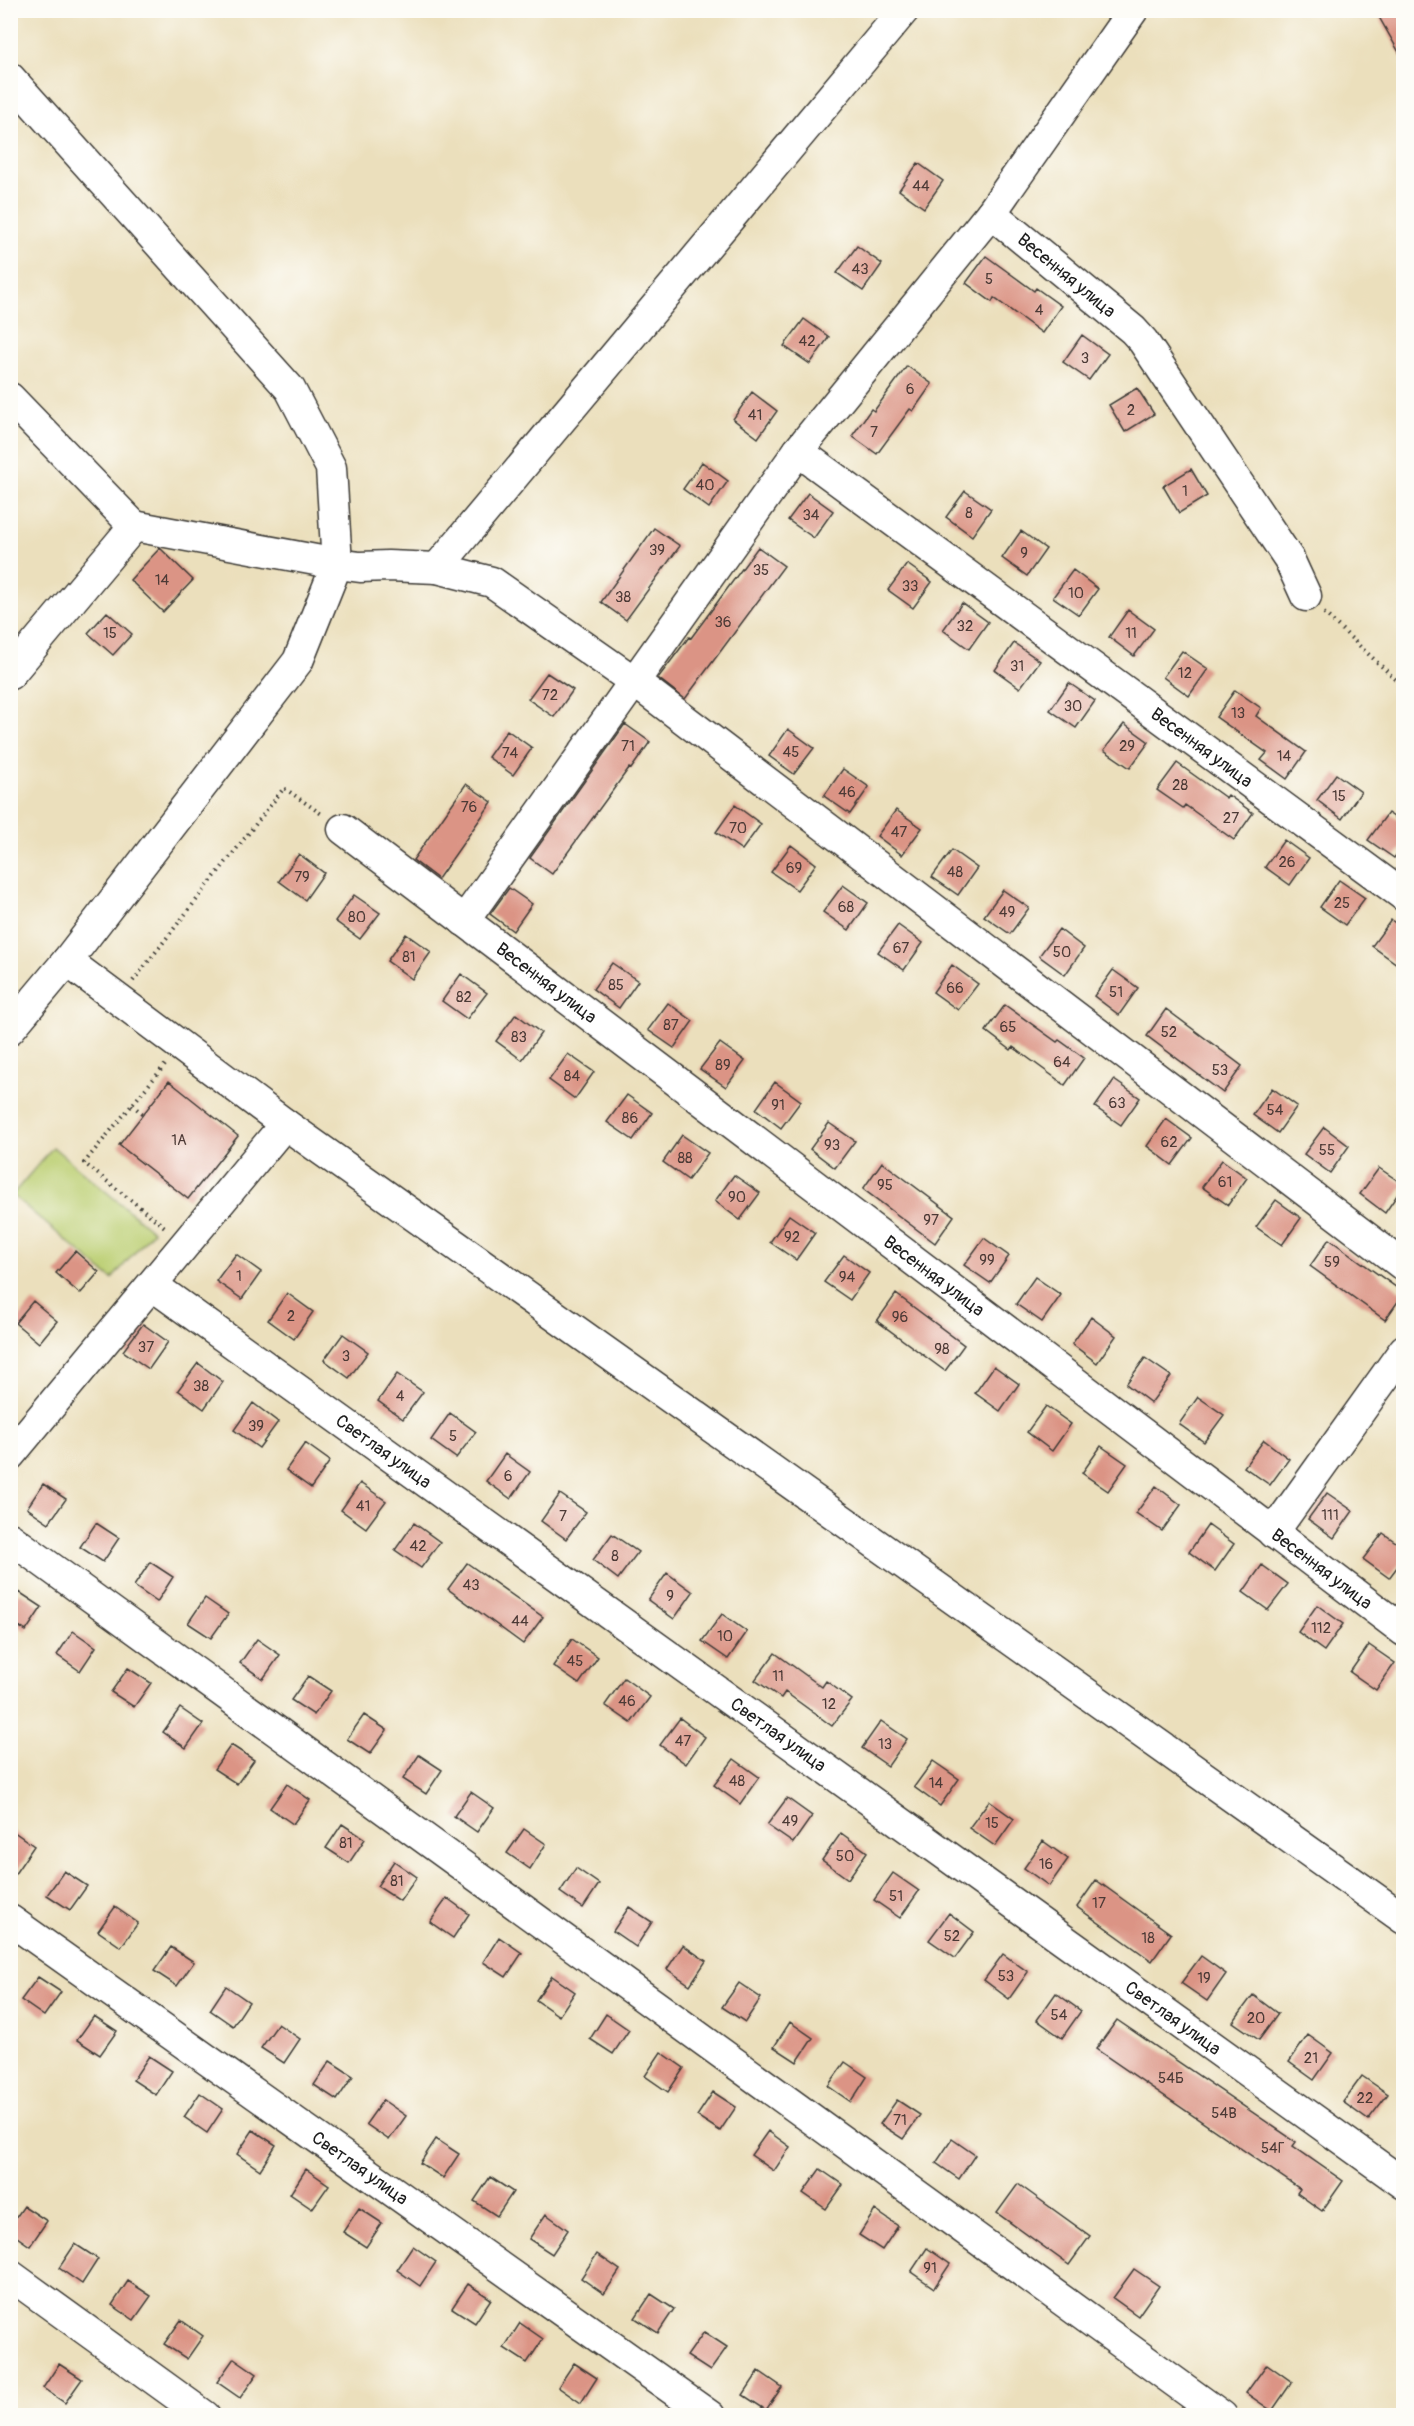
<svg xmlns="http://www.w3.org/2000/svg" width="1414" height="2426" font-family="Pangolin,sans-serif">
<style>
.green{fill:#bccf73;stroke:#6c7648;stroke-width:1.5}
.building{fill:#db9485}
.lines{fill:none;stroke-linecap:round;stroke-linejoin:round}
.minor-casing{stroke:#3b3934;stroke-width:33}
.path{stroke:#3b3934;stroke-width:4;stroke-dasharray:1.5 4.5;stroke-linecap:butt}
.minor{stroke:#fff;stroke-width:30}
.labels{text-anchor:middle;stroke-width:4.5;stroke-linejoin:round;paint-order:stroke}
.number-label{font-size:15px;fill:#4c3a36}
.street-label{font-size:18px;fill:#1c1c1c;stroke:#fdfcf7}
</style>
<rect width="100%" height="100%" fill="#fdfcf7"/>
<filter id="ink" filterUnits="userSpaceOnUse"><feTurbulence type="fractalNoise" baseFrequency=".0167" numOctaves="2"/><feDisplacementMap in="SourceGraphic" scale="12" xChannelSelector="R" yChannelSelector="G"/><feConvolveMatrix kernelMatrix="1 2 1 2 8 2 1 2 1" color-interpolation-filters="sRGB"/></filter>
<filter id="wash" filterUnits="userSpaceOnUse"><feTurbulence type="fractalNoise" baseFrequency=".008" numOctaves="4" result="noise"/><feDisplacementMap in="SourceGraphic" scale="24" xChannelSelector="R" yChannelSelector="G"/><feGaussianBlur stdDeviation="1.35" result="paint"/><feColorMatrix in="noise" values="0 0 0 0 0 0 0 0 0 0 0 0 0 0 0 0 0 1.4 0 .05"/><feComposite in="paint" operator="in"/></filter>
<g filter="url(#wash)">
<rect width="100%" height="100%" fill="#ebdfbc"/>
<!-- green -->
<path class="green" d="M53 1147 153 1231 112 1279 12 1195Z"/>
<g id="blocks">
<!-- building -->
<path class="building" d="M1375 10H1404V61Z
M918 163 943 181 924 208 899 190Z
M857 246 882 264 863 291 837 273Z
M986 256 1034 291 1036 288 1061 306 1042 333 994 298 992 302 966 283Z
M804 319 829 337 810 364 784 346Z
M1082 335 1108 354 1089 380 1063 362Z
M907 366 932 384 913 411 910 409 877 454 852 436 871 409 874 411Z
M1137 388 1154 414 1125 432 1109 405Z
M752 392 777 411 758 438 733 419Z
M702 462 728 481 709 508 683 489Z
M1191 469 1207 496 1179 513 1163 486Z
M965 491 991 509 972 536 946 517Z
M808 493 833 511 814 538 788 520Z
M654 528 680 546 626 620 601 602Z
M1021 531 1046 549 1027 576 1002 558Z
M758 547 784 566 685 699 658 678 689 637 691 638Z
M160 548 193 580 163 612 130 580Z
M907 564 932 582 913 608 888 590Z
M1073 570 1098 589 1079 615 1053 597Z
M962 603 988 622 969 649 943 630Z
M1128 610 1154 629 1134 656 1109 637Z
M107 612 132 634 113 655 88 633Z
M1014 643 1040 661 1020 688 995 670Z
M1182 651 1208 669 1189 696 1163 677Z
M547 673 573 690 554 717 528 699Z
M1069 683 1095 701 1076 728 1050 710Z
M1235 690 1261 708 1256 716 1306 752 1287 779 1261 760 1267 753 1216 717Z
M625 724 650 742 631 769 629 768 552 874 530 858Z
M1124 724 1149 742 1130 768 1104 750Z
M788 729 814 748 794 774 769 756Z
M507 730 532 748 513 775 488 757Z
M1177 763 1226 798 1228 795 1253 813 1234 840 1185 805 1183 808 1157 790Z
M843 769 869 787 850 814 824 796Z
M1336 774 1361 792 1342 819 1317 800Z
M466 784 492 802 438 879 413 860Z
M735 805 761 824 742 850 716 832Z
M896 810 922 828 902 855 877 836Z
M1388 813 1404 824V845L1394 858 1368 840Z
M1284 840 1309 858 1290 885 1265 867Z
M791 845 816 864 797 890 771 872Z
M952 850 977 868 958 895 932 877Z
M299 854 324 873 305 900 279 881Z
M1339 880 1365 898 1345 925 1320 907Z
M843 885 868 903 849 930 823 912Z
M509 888 532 904 513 931 490 914Z
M1003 890 1029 908 1010 934 984 916Z
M354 895 380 913 360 939 335 921Z
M1391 920 1404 929V969L1372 946Z
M898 925 923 943 904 970 878 952Z
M1059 929 1084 948 1065 975 1039 956Z
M406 934 431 952 412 979 387 961Z
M612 963 638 981 619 1008 593 989Z
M952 965 978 984 958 1010 933 992Z
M1113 970 1138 988 1119 1015 1094 996Z
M461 974 487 993 467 1019 442 1001Z
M668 1003 693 1021 674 1048 648 1030Z
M1005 1005 1057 1042 1059 1040 1084 1058 1065 1085 1013 1047 1011 1050 986 1031Z
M1166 1009 1242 1066 1223 1093 1147 1036Z
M516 1014 541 1033 522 1060 496 1041Z
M720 1043 745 1061 726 1087 700 1069Z
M568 1054 594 1072 575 1099 549 1080Z
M1114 1080 1140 1098 1121 1125 1095 1107Z
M169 1081 238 1136 188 1199 119 1145Z
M775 1082 801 1101 781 1128 756 1109Z
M1272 1088 1297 1106 1278 1133 1253 1115Z
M627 1095 652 1113 633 1140 607 1122Z
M1166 1119 1192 1138 1172 1165 1147 1146Z
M829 1123 855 1141 835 1168 810 1149Z
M1324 1127 1349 1146 1330 1173 1304 1154Z
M682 1135 708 1153 688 1180 663 1162Z
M1222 1160 1247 1178 1228 1205 1202 1187Z
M882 1162 954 1216 935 1243 863 1189Z
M1379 1168 1404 1185 1385 1213 1360 1194Z
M734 1175 760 1193 740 1220 715 1201Z
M1276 1200 1301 1218 1282 1245 1256 1227Z
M789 1215 815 1233 796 1260 770 1242Z
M984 1238 1009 1256 990 1283 964 1265Z
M1329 1239 1404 1293 1385 1320 1310 1266Z
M75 1251 99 1272 80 1294 56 1273Z
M236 1254 261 1272 242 1299 216 1281Z
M844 1255 869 1273 850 1300 824 1282Z
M1035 1277 1061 1295 1042 1322 1016 1304Z
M287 1293 313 1312 294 1339 268 1320Z
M896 1294 964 1345 945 1371 877 1321Z
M33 1301 57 1321 39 1343 15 1323Z
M1091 1317 1116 1336 1097 1363 1072 1344Z
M143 1324 168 1342 149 1369 123 1351Z
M343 1334 368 1352 349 1378 324 1360Z
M1145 1358 1171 1376 1151 1403 1126 1384Z
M198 1363 223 1382 204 1409 178 1390Z
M994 1366 1019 1384 1000 1411 975 1393Z
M397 1374 423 1392 403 1419 378 1401Z
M1198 1397 1224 1415 1204 1442 1179 1424Z
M253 1403 278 1422 259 1448 234 1430Z
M1046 1406 1071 1424 1052 1451 1027 1432Z
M450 1413 476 1432 456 1458 431 1440Z
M1264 1440 1289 1459 1270 1485 1244 1467Z
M305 1443 330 1461 311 1488 286 1470Z
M1101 1446 1127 1464 1108 1491 1082 1473Z
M505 1454 530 1472 511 1499 486 1481Z
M360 1483 386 1501 366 1528 341 1510Z
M43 1484 66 1499 49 1523 27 1508Z
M1156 1486 1181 1505 1162 1531 1136 1513Z
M1327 1493 1353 1511 1334 1538 1308 1519Z
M560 1494 586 1512 566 1539 541 1521Z
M96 1523 119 1538 103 1562 80 1547Z
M414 1523 440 1542 421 1568 395 1550Z
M1208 1525 1234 1544 1215 1571 1189 1552Z
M1383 1533 1404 1548V1558L1389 1578 1363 1559Z
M612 1534 638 1552 618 1579 593 1560Z
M150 1562 173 1577 157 1602 134 1586Z
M467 1563 543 1617 523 1644 448 1589Z
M1262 1565 1288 1584 1268 1610 1243 1592Z
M667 1573 693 1592 674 1619 648 1600Z
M19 1592 42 1607 26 1631 10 1621V1605Z
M205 1598 228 1614 211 1638 188 1623Z
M1317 1605 1343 1624 1324 1651 1298 1632Z
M722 1614 747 1632 728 1659 702 1641Z
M73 1631 96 1647 80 1671 57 1655Z
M257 1639 280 1655 263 1679 240 1663Z
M572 1639 598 1657 579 1684 553 1666Z
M1369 1645 1395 1663 1376 1690 1350 1672Z
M775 1653 822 1687 826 1681 852 1700 832 1726 785 1692 781 1698 755 1680Z
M128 1668 151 1683 134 1707 111 1692Z
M308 1676 331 1691 314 1715 291 1700Z
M624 1678 650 1697 631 1723 605 1705Z
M180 1708 203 1724 186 1748 163 1732Z
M364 1715 387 1730 370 1754 347 1739Z
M680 1718 705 1737 686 1764 660 1745Z
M881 1721 907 1739 888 1766 862 1748Z
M231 1745 254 1760 237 1784 214 1769Z
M419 1755 442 1770 426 1794 403 1779Z
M734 1759 759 1777 740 1804 714 1785Z
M933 1761 959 1779 940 1806 914 1787Z
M287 1784 310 1800 293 1824 270 1808Z
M471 1792 494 1808 477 1832 454 1816Z
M787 1798 812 1816 793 1843 767 1825Z
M989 1801 1014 1819 995 1846 969 1828Z
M342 1824 365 1839 349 1863 326 1848Z
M10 1829 34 1846 10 1881Z
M524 1829 546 1844 530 1869 507 1853Z
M841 1833 867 1852 848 1879 822 1860Z
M1043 1841 1068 1859 1049 1886 1024 1868Z
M394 1861 417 1877 400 1901 377 1886Z
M576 1868 599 1884 583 1908 560 1892Z
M64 1871 87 1886 70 1910 47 1895Z
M893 1873 919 1891 900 1918 874 1900Z
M1096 1880 1171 1934 1152 1961 1077 1907Z
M447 1898 469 1914 453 1938 430 1922Z
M115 1907 138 1923 121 1947 98 1931Z
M629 1907 652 1922 636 1947 613 1931Z
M949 1913 974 1932 955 1958 929 1940Z
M499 1937 522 1953 506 1977 483 1962Z
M683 1945 706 1961 690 1985 667 1969Z
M171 1947 194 1962 177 1986 154 1971Z
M1003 1954 1028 1972 1009 1999 984 1980Z
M1201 1956 1226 1974 1207 2001 1181 1983Z
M552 1976 575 1992 559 2016 536 2000Z
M38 1977 61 1992 44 2016 21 2000Z
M739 1983 761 1998 745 2022 722 2007Z
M226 1986 249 2002 233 2026 210 2010Z
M1056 1993 1081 2011 1062 2038 1037 2020Z
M1253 1995 1278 2014 1259 2040 1233 2022Z
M606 2014 629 2030 613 2054 590 2039Z
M94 2016 117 2031 100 2055 77 2040Z
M1117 2020 1296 2142 1293 2146 1343 2181 1322 2211 1297 2193 1300 2189 1096 2049Z
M790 2022 813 2038 797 2062 774 2047Z
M278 2024 300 2039 284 2063 261 2048Z
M1308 2035 1333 2053 1314 2080 1289 2062Z
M661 2052 684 2068 668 2092 645 2076Z
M149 2056 172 2071 156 2095 133 2080Z
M330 2061 353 2076 337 2100 314 2085Z
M845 2062 867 2077 851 2102 828 2086Z
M1362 2076 1388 2094 1368 2120 1343 2102Z
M713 2092 736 2107 720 2131 697 2116Z
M200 2093 223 2109 207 2133 184 2117Z
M383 2100 406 2116 389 2140 366 2124Z
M897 2100 920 2115 903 2139 880 2124Z
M253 2130 276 2145 260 2170 237 2154Z
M768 2131 790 2147 774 2171 751 2155Z
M436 2139 459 2154 443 2178 420 2163Z
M952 2139 975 2155 959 2179 936 2163Z
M306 2169 329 2185 312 2209 290 2194Z
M820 2169 843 2185 826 2209 803 2193Z
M490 2177 513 2192 497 2216 474 2201Z
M1018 2184 1090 2236 1069 2265 997 2213Z
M24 2206 47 2221 30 2246 10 2232V2226Z
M359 2208 382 2223 366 2247 343 2232Z
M875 2210 898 2226 882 2250 859 2235Z
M546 2214 568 2230 552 2254 529 2239Z
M75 2244 98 2259 82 2284 59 2268Z
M413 2246 436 2262 420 2286 397 2270Z
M927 2248 950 2264 934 2288 911 2272Z
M597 2254 620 2270 604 2294 581 2278Z
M1134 2269 1159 2286 1138 2316 1113 2298Z
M128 2281 151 2296 134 2320 112 2305Z
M468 2284 491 2299 475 2323 452 2308Z
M651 2294 674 2309 658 2333 635 2318Z
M181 2320 203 2336 187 2359 164 2344Z
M520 2323 543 2339 527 2363 504 2348Z
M704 2332 727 2347 710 2371 687 2356Z
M234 2358 257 2374 240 2398 217 2382Z
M574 2363 597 2378 581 2403 558 2387Z
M59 2364 82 2379 65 2403 43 2388Z
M1267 2364 1292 2382 1272 2411 1246 2393Z
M759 2371 782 2387 766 2410 743 2395Z"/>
</g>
</g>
<g filter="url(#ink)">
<use href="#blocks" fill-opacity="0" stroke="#3b3934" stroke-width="1.5"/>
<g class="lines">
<defs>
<g id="minor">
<path d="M10 78 290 389 331 468 337 564 298 661 67 961 10 1029"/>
<path id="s1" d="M991 213 1133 330 1143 341 1289 559 1306 596"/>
<path d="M10 398 134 526"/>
<path id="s2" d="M798 451 1404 896"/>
<path d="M134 526 337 564 360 567 388 566 437 568 492 582 635 682 1404 1266"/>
<path d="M437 568 904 10"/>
<path d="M10 674 134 526"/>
<path id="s3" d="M343 829 1404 1631"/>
<path d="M464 921 798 451 991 213 1133 10"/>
<path d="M67 961 285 1124 1404 1919"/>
<path id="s4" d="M152 1285 1404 2184"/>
<path d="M10 1455 285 1124"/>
<path d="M1273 1533 1404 1350"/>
<path d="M10 1538 1222 2416"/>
<path id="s5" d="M10 1920 710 2416"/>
<path d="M10 2275 205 2416"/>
</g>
</defs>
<!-- minor casing -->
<use href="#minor" class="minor-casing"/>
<!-- path -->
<path class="path" d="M1324 613 1404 687
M133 981 284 788 323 815
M165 1065 84 1163 166 1228
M132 1105 143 1114"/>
<!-- minor -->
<use href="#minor" class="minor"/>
</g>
</g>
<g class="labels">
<!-- number labels -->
<g class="number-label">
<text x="921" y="191">44</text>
<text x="860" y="274">43</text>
<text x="989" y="284">5</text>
<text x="1039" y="315">4</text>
<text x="807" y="346">42</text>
<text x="1085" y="363">3</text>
<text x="910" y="394">6</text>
<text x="1131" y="415">2</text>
<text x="755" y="420">41</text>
<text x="874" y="437">7</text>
<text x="705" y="490">40</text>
<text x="1185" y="496">1</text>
<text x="969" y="518">8</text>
<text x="811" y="520">34</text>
<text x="657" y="555">39</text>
<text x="1024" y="558">9</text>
<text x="761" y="575">35</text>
<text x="162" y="585">14</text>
<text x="910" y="591">33</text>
<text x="1076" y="598">10</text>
<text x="623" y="602">38</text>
<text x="723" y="627">36</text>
<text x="965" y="631">32</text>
<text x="110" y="638">15</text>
<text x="1131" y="638">11</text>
<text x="1017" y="671">31</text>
<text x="1185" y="678">12</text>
<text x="550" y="700">72</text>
<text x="1073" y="711">30</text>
<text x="1238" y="718">13</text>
<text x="628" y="751">71</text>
<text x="1127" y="751">29</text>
<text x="791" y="757">45</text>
<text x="510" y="758">74</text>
<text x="1284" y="761">14</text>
<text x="1180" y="790">28</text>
<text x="847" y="797">46</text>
<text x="1339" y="801">15</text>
<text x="469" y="812">76</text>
<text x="1231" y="823">27</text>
<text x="738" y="833">70</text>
<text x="899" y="837">47</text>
<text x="1287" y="867">26</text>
<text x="794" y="873">69</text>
<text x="955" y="877">48</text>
<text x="302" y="882">79</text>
<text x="1342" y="908">25</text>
<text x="846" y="912">68</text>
<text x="1007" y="917">49</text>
<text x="357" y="922">80</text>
<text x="901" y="953">67</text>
<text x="1062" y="957">50</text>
<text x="409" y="962">81</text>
<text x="616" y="990">85</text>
<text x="955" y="993">66</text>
<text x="1116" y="997">51</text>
<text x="464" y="1002">82</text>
<text x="671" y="1030">87</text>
<text x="1008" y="1032">65</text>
<text x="1169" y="1037">52</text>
<text x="519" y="1042">83</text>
<text x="1062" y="1067">64</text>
<text x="723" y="1070">89</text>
<text x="1220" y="1075">53</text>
<text x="572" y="1081">84</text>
<text x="1117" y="1108">63</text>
<text x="778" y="1110">91</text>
<text x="1275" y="1115">54</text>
<text x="630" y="1123">86</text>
<text x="179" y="1145">1А</text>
<text x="1169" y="1147">62</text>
<text x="832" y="1150">93</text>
<text x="1327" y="1155">55</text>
<text x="685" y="1163">88</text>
<text x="1225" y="1187">61</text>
<text x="885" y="1190">95</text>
<text x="737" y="1202">90</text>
<text x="931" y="1225">97</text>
<text x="792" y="1242">92</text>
<text x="987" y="1265">99</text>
<text x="1332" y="1267">59</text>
<text x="239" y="1281">1</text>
<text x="847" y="1282">94</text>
<text x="291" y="1321">2</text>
<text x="900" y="1322">96</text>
<text x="146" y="1352">37</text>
<text x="942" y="1354">98</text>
<text x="346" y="1361">3</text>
<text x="201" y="1391">38</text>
<text x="400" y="1401">4</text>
<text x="256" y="1431">39</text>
<text x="453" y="1441">5</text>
<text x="508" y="1481">6</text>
<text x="363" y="1511">41</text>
<text x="1330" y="1520">111</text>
<text x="563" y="1521">7</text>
<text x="418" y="1551">42</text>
<text x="615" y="1561">8</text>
<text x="471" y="1590">43</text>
<text x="670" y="1601">9</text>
<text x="520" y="1626">44</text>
<text x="1321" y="1633">112</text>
<text x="725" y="1641">10</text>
<text x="575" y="1666">45</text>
<text x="778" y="1681">11</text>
<text x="627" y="1706">46</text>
<text x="829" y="1709">12</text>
<text x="683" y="1746">47</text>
<text x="885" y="1749">13</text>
<text x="737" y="1786">48</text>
<text x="936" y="1788">14</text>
<text x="790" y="1826">49</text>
<text x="992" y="1828">15</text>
<text x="346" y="1848">81</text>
<text x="845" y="1861">50</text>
<text x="1046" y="1869">16</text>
<text x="397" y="1886">81</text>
<text x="896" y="1901">51</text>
<text x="1099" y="1908">17</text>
<text x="952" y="1941">52</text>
<text x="1148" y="1943">18</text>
<text x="1006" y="1981">53</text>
<text x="1204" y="1983">19</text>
<text x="1059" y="2020">54</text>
<text x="1256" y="2023">20</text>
<text x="1311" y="2063">21</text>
<text x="1171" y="2083">54Б</text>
<text x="1365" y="2103">22</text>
<text x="1224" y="2118">54В</text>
<text x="900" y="2125">71</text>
<text x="1273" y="2153">54Г</text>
<text x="930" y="2273">91</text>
</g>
<!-- street labels -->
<g class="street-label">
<text dy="6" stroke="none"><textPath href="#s1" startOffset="98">Весенняя улица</textPath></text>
<text dy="6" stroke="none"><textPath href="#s2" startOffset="501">Весенняя улица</textPath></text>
<text dy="6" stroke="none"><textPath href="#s3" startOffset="255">Весенняя улица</textPath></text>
<text dy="6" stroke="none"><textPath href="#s3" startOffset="741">Весенняя улица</textPath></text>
<text dy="6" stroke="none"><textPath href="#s4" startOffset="285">Светлая улица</textPath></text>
<text dy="6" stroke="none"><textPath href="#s3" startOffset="1227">Весенняя улица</textPath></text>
<text dy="6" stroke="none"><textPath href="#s4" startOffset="771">Светлая улица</textPath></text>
<text dy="6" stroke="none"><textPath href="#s4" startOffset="1257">Светлая улица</textPath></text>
<text dy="6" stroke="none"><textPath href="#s5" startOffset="429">Светлая улица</textPath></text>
</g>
</g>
<!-- margin -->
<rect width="1414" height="2426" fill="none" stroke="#fdfcf7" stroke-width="36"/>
</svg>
